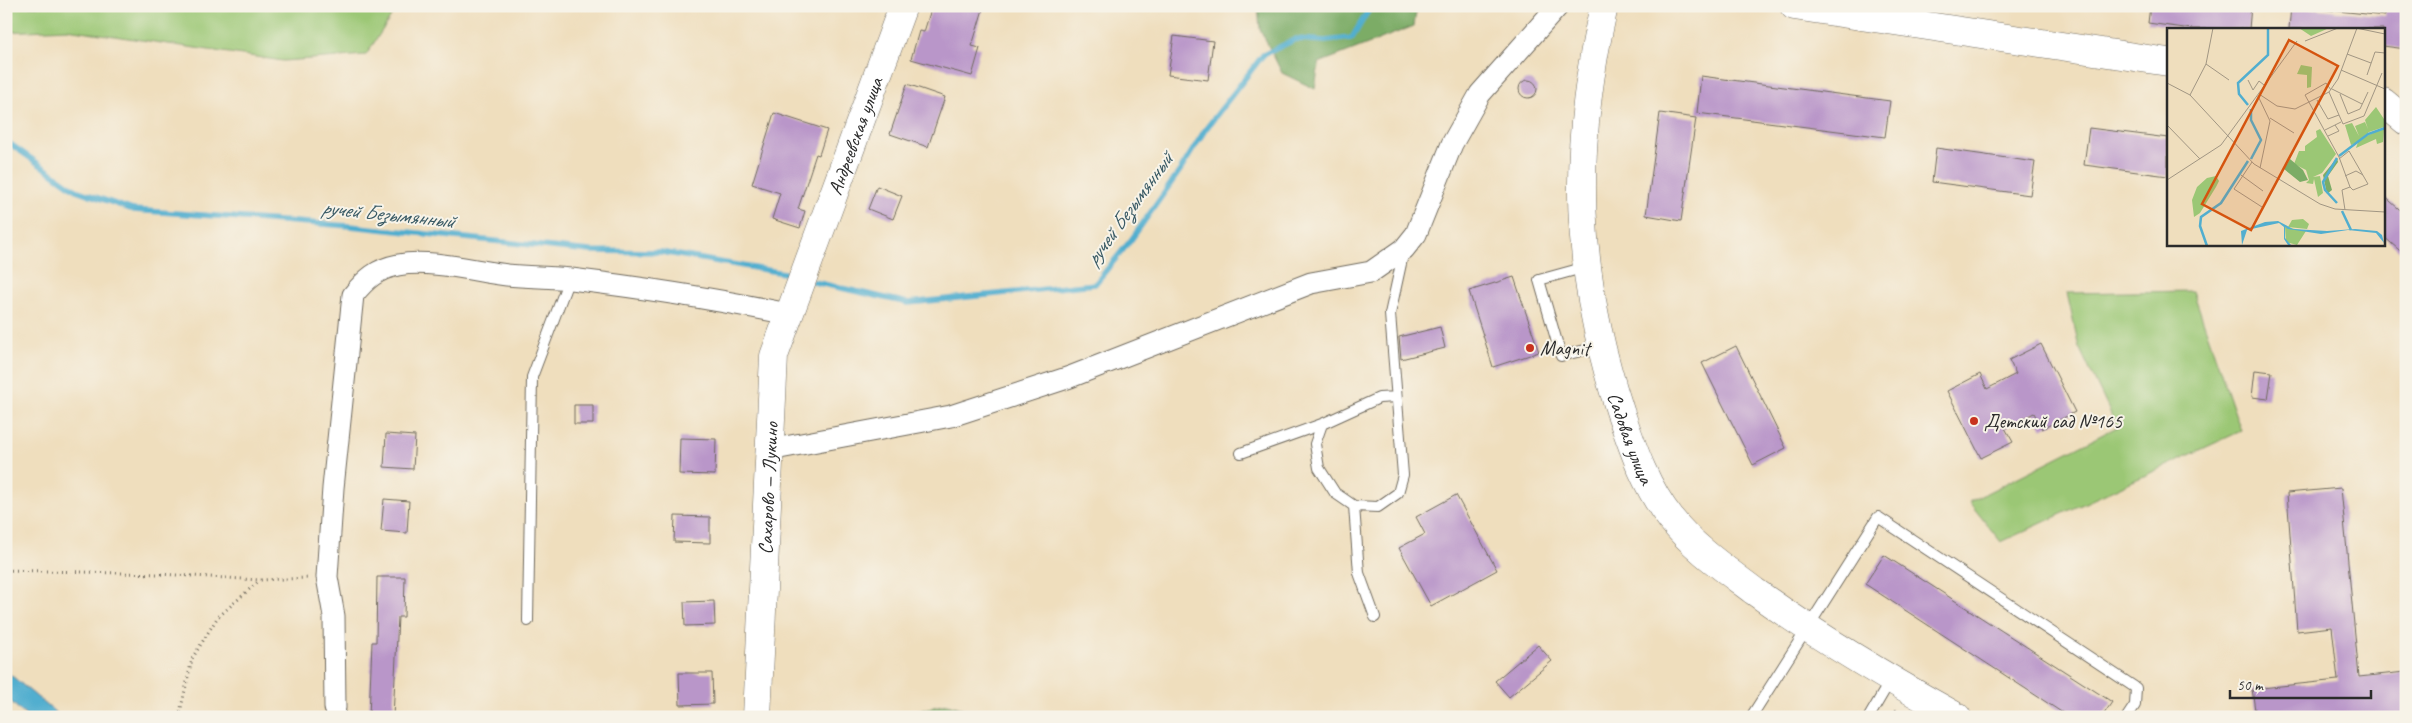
<svg xmlns="http://www.w3.org/2000/svg" width="2412" height="723" font-family="Caveat,sans-serif">
<style>
.green{fill:#9bc775;stroke:#637950}
.forest{fill:#7cac66;stroke:#546c48}
.water{fill:#51aecf;stroke:#3e6c7d}
.lines{fill:none;stroke-linecap:round;stroke-linejoin:round}
.stream{stroke:#51aecf;stroke-width:5.5}
.building{fill:#b996c9}
.lane-casing{stroke:#706a5e;stroke-width:12}
.street-casing{stroke:#706a5e;stroke-width:23}
.secondary-casing{stroke:#706a5e;stroke-width:29}
.path{stroke:#706a5e;stroke-width:3;stroke-dasharray:1 4;stroke-linecap:butt}
.lane{stroke:#fff;stroke-width:10}
.street{stroke:#fff;stroke-width:21}
.secondary{stroke:#fff;stroke-width:28}
.poi-dot{fill:#c8321e;stroke:#f7f3e8;stroke-width:2}
.labels{text-anchor:middle;stroke-width:4;stroke-linejoin:round;paint-order:stroke}
.street-label{font-size:20px;fill:#2b2b2b;stroke:#f7f3e8}
.poi-label{font-size:20px;fill:#2b2b2b;stroke:#f7f3e8;text-anchor:start}
.water-label{font-size:21px;font-style:italic;fill:#385964;stroke:#f7f3e8}
.inset-river{fill:none;stroke:#51aecf;stroke-width:2.5}
.inset-road{fill:none;stroke:#a19683;stroke-width:1}
.view{fill:#d5540f;fill-opacity:0.15;stroke:#d5540f;stroke-width:2.5}
.inset-edge{fill:none;stroke:#2b2b2b;stroke-width:2.5}
</style>
<rect width="100%" height="100%" fill="#f7f3e8"/>
<filter id="ink" filterUnits="userSpaceOnUse"><feTurbulence type="fractalNoise" baseFrequency=".02" numOctaves="2"/><feDisplacementMap in="SourceGraphic" scale="10" xChannelSelector="R" yChannelSelector="G"/><feConvolveMatrix kernelMatrix="1 2 1 2 8 2 1 2 1" color-interpolation-filters="sRGB"/></filter>
<filter id="wash" filterUnits="userSpaceOnUse"><feTurbulence type="fractalNoise" baseFrequency=".0096" numOctaves="4" result="noise"/><feDisplacementMap in="SourceGraphic" scale="20" xChannelSelector="R" yChannelSelector="G"/><feGaussianBlur stdDeviation="1.12" result="paint"/><feColorMatrix in="noise" values="0 0 0 0 0 0 0 0 0 0 0 0 0 0 0 0 0 1.4 0 .05"/><feComposite in="paint" operator="in"/></filter>
<g filter="url(#wash)">
<rect width="100%" height="100%" fill="#efdebd"/>
<!-- green -->
<path class="green" d="M6 6H398L366 55 283 61 67 29 6 32Z
M2193 291 2241 431 2001 542 1969 502 2117 427 2079 347 2067 293Z"/>
<!-- forest -->
<path class="forest" d="M1258 6H1417L1414 26 1319 63 1315 89 1282 73 1260 29Z
M947 704 989 716 990 717H911L919 710Z"/>
<!-- water -->
<path class="water" d="M6 671 61 717H27L6 697Z"/>
<g class="lines">
<!-- stream -->
<path class="stream" d="M6 141 76 190 133 210 350 226 590 251 661 252 784 273
M814 282 908 303 1095 284 1131 240 1181 169 1205 130 1263 55 1296 39 1325 41 1352 38 1371 6"/>
</g>
<g id="blocks">
<!-- building -->
<path class="building" d="M932 6H984L972 46 980 48 972 76 911 59 919 31 924 32Z
M2150 6H2251L2249 29H2192L2148 23Z
M2291 6 2385 16 2386 6H2406V49L2383 46V29H2289Z
M1174 36 1213 41 1208 80 1168 75Z
M1701 76 1890 101 1885 137 1697 113Z
M1519 89a9 9 0 1 1 18 0a9 9 0 1 1-18 0Z
M907 84 945 97 928 147 890 134Z
M774 113 827 130 819 155 816 154 798 209 805 211 800 228 772 219 780 193 752 184Z
M1660 113 1696 118 1681 221 1646 215Z
M2089 128 2168 138V176L2084 165Z
M1936 148 2035 162 2030 195 1932 182Z
M877 186 902 196 893 219 868 209Z
M2383 195 2406 215V256L2383 236Z
M1514 277 1539 352 1493 367 1469 291Z
M1440 327 1445 348 1401 359 1399 337Z
M2041 344 2075 412 2042 429 2034 413 2005 428 2013 442 1981 458 1947 391 1980 374 1987 389 2016 374 2009 360Z
M1736 346 1786 448 1753 465 1702 363Z
M2255 370 2272 372 2268 399 2252 397Z
M574 405H593V424H574Z
M386 434 415 436 413 469 384 467Z
M680 438 716 439 715 475 679 474Z
M2341 488 2359 677 2405 672 2406 714 2378 717H2256L2252 689 2338 680 2332 627 2297 631 2287 493Z
M1456 495 1497 570 1431 606 1399 548 1425 534 1416 517Z
M384 499 409 501 407 533 381 531Z
M675 516 710 517V543L674 542Z
M1884 555 2112 702 2102 717H2069L1865 584Z
M377 577H405L404 617H398L393 717H369L372 642H376Z
M714 601 715 625 685 626 684 602Z
M1538 645 1552 661 1509 697 1495 681Z
M679 673H712L713 704 680 705Z"/>
</g>
</g>
<g filter="url(#ink)">
<use href="#blocks" fill-opacity="0" stroke="#706a5e" stroke-width="1"/>
<g class="lines">
<defs>
<path id="lane" d="M1586 267 1539 280 1561 356 1601 346
M1322 424 1315 444 1319 468 1335 493 1354 506
M1241 453 1322 424 1379 398 1396 397
M1375 617 1359 573 1354 506 1378 507 1398 493 1403 475 1390 314 1404 250
M528 621 532 377 569 279
M1751 717 1878 517 2136 688 2135 705 2127 717
M1869 717 1890 681"/>
<path id="street" d="M769 450 951 416 1070 377 1311 283 1371 272 1404 249 1416 234 1452 144 1480 94 1558 6
M335 708 334 616 327 577 333 488 353 295C366 279 377 269 398 265 431 259 474 271 507 275 529 277 550 277 571 279 644 288 716 299 788 314"/>
<g id="secondary">
<path id="s1" d="M1604 6C1571 150 1574 271 1620 411 1633 449 1646 488 1671 519 1694 548 1725 569 1754 591 1819 638 1887 678 1957 717"/>
<path d="M1794 6 2168 62"/>
<path d="M2383 102 2406 121"/>
<path id="s2" d="M757 717 774 356 903 6"/>
</g>
</defs>
<!-- lane casing -->
<use href="#lane" class="lane-casing"/>
<!-- street casing -->
<use href="#street" class="street-casing"/>
<!-- secondary casing -->
<use href="#secondary" class="secondary-casing"/>
<!-- path -->
<path class="path" d="M6 570 158 574 260 580 309 578
M1895 710 1905 717
M179 717 192 659 217 618 260 580"/>
<!-- lane -->
<use href="#lane" class="lane"/>
<!-- street -->
<use href="#street" class="street"/>
<!-- secondary -->
<use href="#secondary" class="secondary"/>
</g>
</g>
<!-- markers -->
<g class="poi-dot">
<circle cx="1530" cy="348" r="5"/>
<circle cx="1974" cy="421" r="5"/>
</g>
<g class="labels">
<!-- street labels -->
<g class="street-label">
<text dy="7" stroke="none"><textPath href="#s2" startOffset="596">Андреевская улица</textPath></text>
<text dy="7" stroke="none"><textPath href="#s1" startOffset="440">Садовая улица</textPath></text>
<text dy="7" stroke="none"><textPath href="#s2" startOffset="229">Сахарово — Лукино</textPath></text>
</g>
<!-- poi labels -->
<g class="poi-label">
<text x="1540" y="355">Magnit</text>
<text x="1984" y="428">Детский сад №165</text>
</g>
<!-- water labels -->
<g class="water-label">
<text transform="translate(1129 209) rotate(-54)" y="7">ручей Безымянный</text>
<text transform="translate(388 214) rotate(6)" y="7">ручей Безымянный</text>
</g>
</g>
<!-- overview -->
<g transform="translate(2167 28)">
<rect width="218" height="218" fill="#efdebd"/>
<path d="M132 0H162L144 8ZM134 37 145 39 144 59 140 60V47L130 46ZM209 79 217 91V99L202 104 195 110 217 100 216 114 210 116 209 111 189 120 191 114 184 117 178 97 185 95 192 108 188 98 198 94 201 101 198 92ZM153 101 169 126 155 145 146 149 153 148 156 165 151 169 147 151 146 156 139 155 142 152 139 142 127 136 132 123H138V118L150 109 149 103ZM49 148 52 153 49 159 33 185 27 189 25 172 30 159 40 150ZM136 191 142 196 140 201 121 199 125 192ZM118 199 139 203 130 217 119 214Z" fill="#9bc775"/>
<path d="M170 130 171 134 161 148 165 162 160 166 156 147ZM123 131 136 142 141 152 133 154 117 141Z" fill="#7cac66"/>
<path d="M111 193 126 201 160 203 188 201 210 203 215 207 217 215 209 205 181 202 154 206 121 201 118 199V210L124 217H121L117 211V199L112 195 80 202 75 217 74 203 98 194Z" fill="#51aecf"/>
<path class="inset-river" d="M81 77 72 66 71 55 101 27V0M172 128 201 106 218 100M170 130 156 154 158 162 170 175M84 131 94 112 84 92V81M175 183 184 202M40 218 33 198 34 189 54 175 81 133"/>
<path class="inset-road" d="M189 0 218 6M138 13 171 0M180 26 204 35M39 36 62 52M174 42 218 61M200 47 208 24 218 25M81 52 86 62 92 53 97 57M0 55 23 67 87 136 153 176 168 181 218 184M165 61 195 76M164 62 159 55 138 67 172 129 183 159M92 66 110 78 128 81 162 64 171 51 190 0M173 66 181 86 193 81 201 64M23 67 39 36 46 0M91 68 103 93 93 140M150 72 161 91 172 87 162 64M172 87 176 96 197 88 215 45M103 90 127 105M0 97 33 131M158 102 174 94M161 108 172 103 168 97M172 131 182 123 201 156 186 162 183 159M85 134 67 161 95 179M74 147 96 163M178 148 189 143 196 147M0 152 54 117 130 13M178 182 175 162 183 159"/>
<path class="view" d="M122 12 171 38 84 202 35 176Z"/>
<rect width="218" height="218" class="inset-edge"/>
</g>
<!-- margin -->
<rect width="2412" height="723" fill="none" stroke="#f7f3e8" stroke-width="25"/>
<!-- scale -->
<path d="M2230 690v8h141v-8" fill="none" stroke="#2b2b2b" stroke-width="2.5"/>
<text x="2237" y="690" font-size="15" fill="#2b2b2b" stroke="#f7f3e8" stroke-width="4" paint-order="stroke">50 m</text>
</svg>
